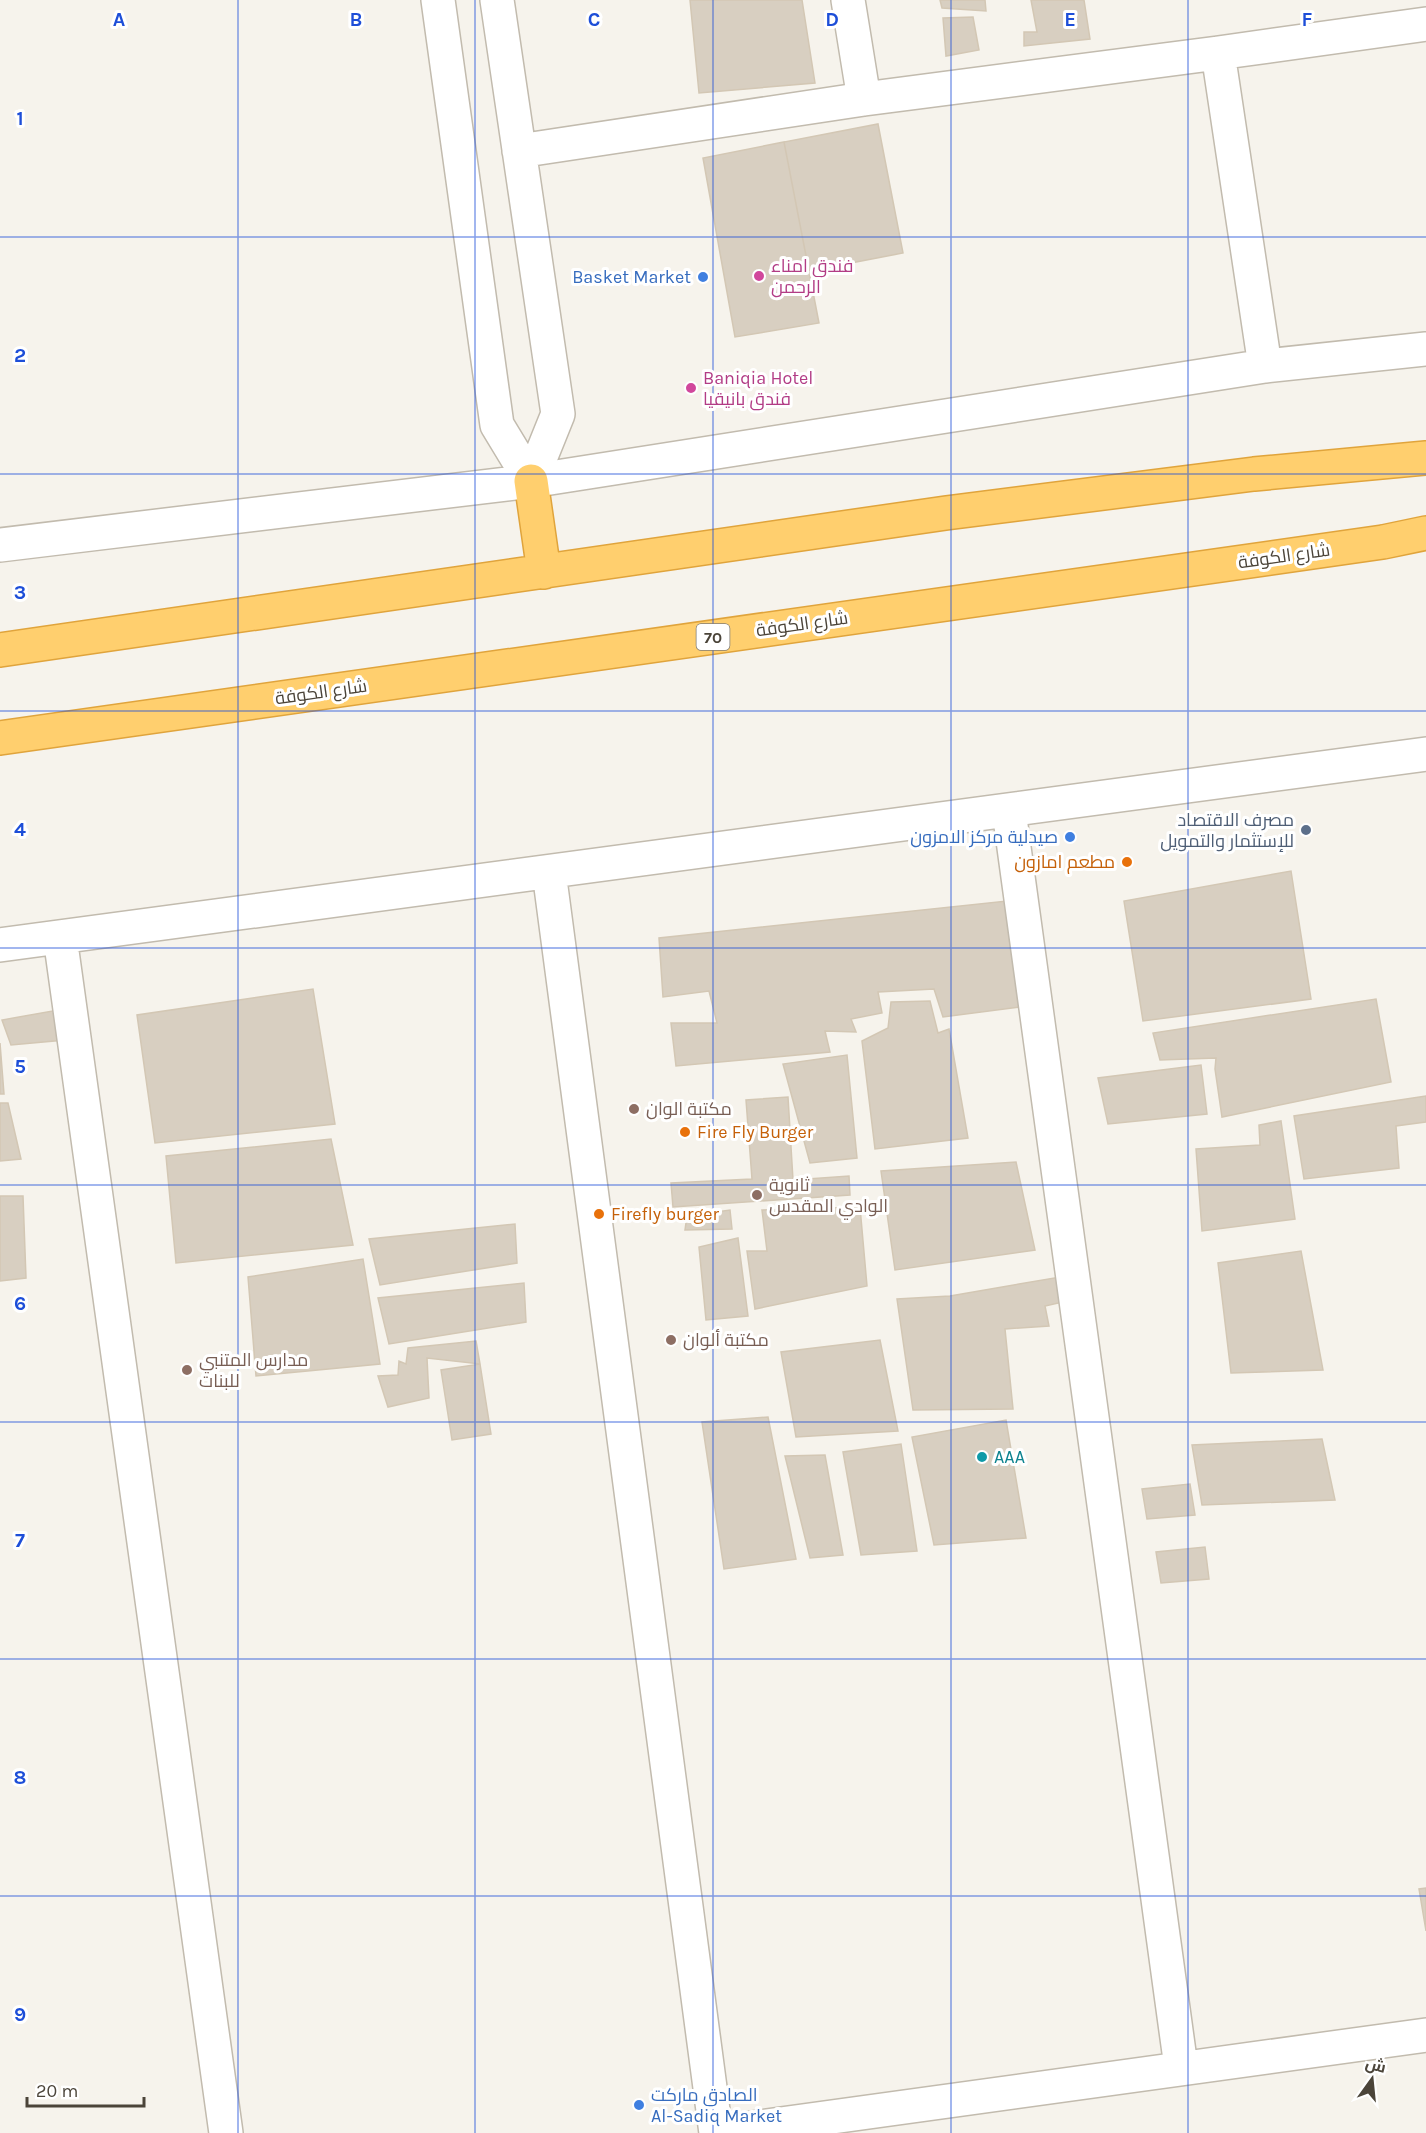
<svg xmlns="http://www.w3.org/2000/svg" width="1426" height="2133" font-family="Karla,Cairo,sans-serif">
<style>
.building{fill:#d8cfc1;stroke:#d3c7b4;stroke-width:1.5}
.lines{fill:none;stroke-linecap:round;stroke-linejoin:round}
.minor-casing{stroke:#c2bbae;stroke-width:36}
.highway-casing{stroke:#e0a43c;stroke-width:36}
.minor{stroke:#fff;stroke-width:33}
.highway{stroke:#ffcf6e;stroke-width:33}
.grid{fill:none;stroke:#1d4ed8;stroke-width:1.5;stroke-opacity:0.55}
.hotel-dot{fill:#d1479c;stroke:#fff;stroke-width:2}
.shop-dot{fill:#3f7fe0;stroke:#fff;stroke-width:2}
.service-dot{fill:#5c6f8a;stroke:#fff;stroke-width:2}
.food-dot{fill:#e8710a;stroke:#fff;stroke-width:2}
.education-dot{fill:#8d6e63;stroke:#fff;stroke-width:2}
.culture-dot{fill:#0f9aa8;stroke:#fff;stroke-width:2}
.labels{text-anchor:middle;stroke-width:6;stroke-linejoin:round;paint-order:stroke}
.shield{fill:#fff;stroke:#817c74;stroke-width:1.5}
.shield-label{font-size:16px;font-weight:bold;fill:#4b4439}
.hotel-label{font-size:18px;fill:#b23c85;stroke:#fff;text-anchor:start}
.shop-label{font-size:18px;fill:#366cbe;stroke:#fff;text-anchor:end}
.street-label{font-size:18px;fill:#4b4439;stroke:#fff}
.service-label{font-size:18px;fill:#4e5e75;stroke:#fff;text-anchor:end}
.food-label{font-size:18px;fill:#c56008;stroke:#fff;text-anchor:start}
.education-label{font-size:18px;fill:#785e54;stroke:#fff;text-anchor:start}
.culture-label{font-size:18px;fill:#0d838f;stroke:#fff;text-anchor:start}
.grid-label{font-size:20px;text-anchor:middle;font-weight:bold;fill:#1d4ed8;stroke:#fff;stroke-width:6;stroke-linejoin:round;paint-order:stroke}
</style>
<rect width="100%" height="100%" fill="#f6f3ec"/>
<!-- building -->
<path class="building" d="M690 0H802L815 83 699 93Z
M940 0H985L986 11 942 8Z
M1031 0H1084L1090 39 1024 46V32H1037Z
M973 17 979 50 946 56 943 18Z
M878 124 903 253 809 271 784 142Z
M784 142 819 323 735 337 703 158Z
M1291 871 1311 999 1143 1021 1124 901Z
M1007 901 1020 1007 943 1017 934 989 878 992 882 1013 851 1019 856 1032 825 1031 830 1052 676 1066 671 1023H717L709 991 663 997 659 938Z
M313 989 335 1124 155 1143 137 1015Z
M1376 999 1391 1082 1222 1117 1215 1069 1216 1058 1160 1060 1153 1033Z
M930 1001 938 1033 949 1029 968 1138 875 1149 862 1041 888 1028 891 1002Z
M58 1010 65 1040 11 1045 2 1020Z
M0 1043 4 1094H0Z
M847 1055 857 1158 810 1163 783 1064Z
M1201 1065 1207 1114 1108 1124 1098 1078Z
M1426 1096V1122L1396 1126 1399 1168 1304 1179 1294 1116Z
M788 1097 793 1180 849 1176 850 1195 673 1207 671 1183 752 1179 746 1100Z
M0 1103H8L21 1159 0 1161Z
M1281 1121 1295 1219 1202 1231 1196 1149 1260 1145 1259 1125Z
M331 1139 353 1245 176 1263 166 1156Z
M1016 1162 1035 1250 895 1270 881 1171Z
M0 1196H23L26 1278 0 1281Z
M860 1207 867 1286 755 1309 747 1251H767L762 1210Z
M730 1210 732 1229 685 1230 687 1216Z
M515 1224 517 1263 380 1285 369 1239Z
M738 1238 748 1316 706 1320 699 1247Z
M1301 1251 1323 1370 1231 1373 1218 1263Z
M363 1259 380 1364 256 1376 248 1277Z
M1060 1277 1063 1302 1045 1306 1049 1326 1005 1329 1013 1409 913 1410 897 1299 950 1296Z
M524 1283 526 1322 389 1344 378 1298Z
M880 1340 898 1431 796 1437 781 1352Z
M476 1341 480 1364 427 1358 429 1398 388 1407 378 1376 398 1375 399 1361 406 1364 408 1348Z
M480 1364 491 1434 452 1440 441 1370Z
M768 1417 796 1559 724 1569 702 1422Z
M1006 1420 1026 1538 934 1545 912 1437Z
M1322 1439 1335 1500 1202 1505 1192 1445Z
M901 1444 917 1551 861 1555 843 1452Z
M825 1455 843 1555 810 1558 785 1456Z
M1190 1484 1195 1515 1147 1519 1142 1489Z
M1205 1547 1209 1579 1161 1583 1156 1552Z
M1426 1888V1931L1419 1889Z"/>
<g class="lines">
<defs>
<path id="minor" d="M438 0 497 425 531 481
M497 0 558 414 531 481
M848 0 864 99
M1218 53 1265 366
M519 151 864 99 1218 53 1426 24
M0 545 531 481 1265 366 1426 349
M1009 811 1181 2067
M549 872 716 2133
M60 937 226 2133
M0 945 1426 754
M716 2133 1426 2035"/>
<path id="highway" d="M531 481 544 572
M0 650 946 513 1254 474 1426 458
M0 738 1271 558 1383 542 1426 533"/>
</defs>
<!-- minor casing -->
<use href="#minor" class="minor-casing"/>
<!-- highway casing -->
<use href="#highway" class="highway-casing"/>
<!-- minor -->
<use href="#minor" class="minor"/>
<!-- highway -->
<use href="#highway" class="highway"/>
</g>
<!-- grid -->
<path class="grid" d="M238 0V2133M475 0V2133M713 0V2133M951 0V2133M1188 0V2133M0 237H1426M0 474H1426M0 711H1426M0 948H1426M0 1185H1426M0 1422H1426M0 1659H1426M0 1896H1426"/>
<!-- markers -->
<g class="hotel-dot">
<circle cx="759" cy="276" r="6"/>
<circle cx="691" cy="388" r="6"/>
</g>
<g class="shop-dot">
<circle cx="703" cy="277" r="6"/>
<circle cx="1070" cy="837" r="6"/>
<circle cx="639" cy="2105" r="6"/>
</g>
<circle class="service-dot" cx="1306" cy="830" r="6"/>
<g class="food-dot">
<circle cx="1127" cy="862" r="6"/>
<circle cx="685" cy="1132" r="6"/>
<circle cx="599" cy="1214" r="6"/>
</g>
<g class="education-dot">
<circle cx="634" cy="1109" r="6"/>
<circle cx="757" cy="1195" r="6"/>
<circle cx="671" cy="1340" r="6"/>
<circle cx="187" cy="1370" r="6"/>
</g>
<circle class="culture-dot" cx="982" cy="1457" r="6"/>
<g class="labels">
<!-- shield labels -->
<rect class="shield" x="696.5" y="624" width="33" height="26" rx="4.5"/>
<g class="shield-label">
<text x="713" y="643">70</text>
</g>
<!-- hotel labels -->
<g class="hotel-label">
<text x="771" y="272">فندق امناء<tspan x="771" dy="21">الرحمن</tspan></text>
<text x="703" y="384">Baniqia Hotel<tspan x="703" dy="21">فندق بانيقيا</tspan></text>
</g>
<!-- shop labels -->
<g class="shop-label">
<text x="691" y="283">Basket Market</text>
<text x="1058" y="843">صيدلية مركز الامزون</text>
<text x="651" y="2101" text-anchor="start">الصادق ماركت<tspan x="651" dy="21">Al-Sadiq Market</tspan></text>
</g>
<!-- street labels -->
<g class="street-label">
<text transform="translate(1284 556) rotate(-8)" y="6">شارع الكوفة</text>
<text transform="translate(802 624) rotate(-8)" y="6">شارع الكوفة</text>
<text transform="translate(321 692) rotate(-8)" y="6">شارع الكوفة</text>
</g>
<!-- service labels -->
<g class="service-label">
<text x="1294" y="826">مصرف الاقتصاد<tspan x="1294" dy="21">للإستثمار والتمويل</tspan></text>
</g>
<!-- food labels -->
<g class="food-label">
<text x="1115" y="868" text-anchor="end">مطعم امازون</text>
<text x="697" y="1138">Fire Fly Burger</text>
<text x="611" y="1220">Firefly burger</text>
</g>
<!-- education labels -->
<g class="education-label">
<text x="646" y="1115">مكتبة الوان</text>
<text x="769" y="1191">ثانوية<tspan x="769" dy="21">الوادي المقدس</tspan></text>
<text x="683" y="1346">مكتبة ألوان</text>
<text x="199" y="1366">مدارس المتنبي<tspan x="199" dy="21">للبنات</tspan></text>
</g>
<!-- culture labels -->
<g class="culture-label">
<text x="994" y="1463">AAA</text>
</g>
</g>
<g class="grid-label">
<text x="119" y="26">A</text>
<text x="356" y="26">B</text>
<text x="594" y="26">C</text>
<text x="832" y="26">D</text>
<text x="1070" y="26">E</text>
<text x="1307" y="26">F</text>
<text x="20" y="125">1</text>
<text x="20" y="362">2</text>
<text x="20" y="599">3</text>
<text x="20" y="836">4</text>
<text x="20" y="1073">5</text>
<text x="20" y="1310">6</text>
<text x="20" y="1547">7</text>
<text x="20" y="1784">8</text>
<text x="20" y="2021">9</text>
</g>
<!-- north arrow -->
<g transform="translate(1372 2079) rotate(15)" stroke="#ffffff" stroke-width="4.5" paint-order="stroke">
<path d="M0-4.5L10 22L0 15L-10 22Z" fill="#4b4439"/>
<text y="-9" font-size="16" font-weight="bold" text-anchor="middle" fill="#4b4439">ش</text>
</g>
<!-- scale -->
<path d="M27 2097v9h117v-9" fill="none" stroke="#4b4439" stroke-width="3"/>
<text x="36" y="2097" font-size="18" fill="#4b4439" stroke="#ffffff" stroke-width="4.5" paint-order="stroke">20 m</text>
</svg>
